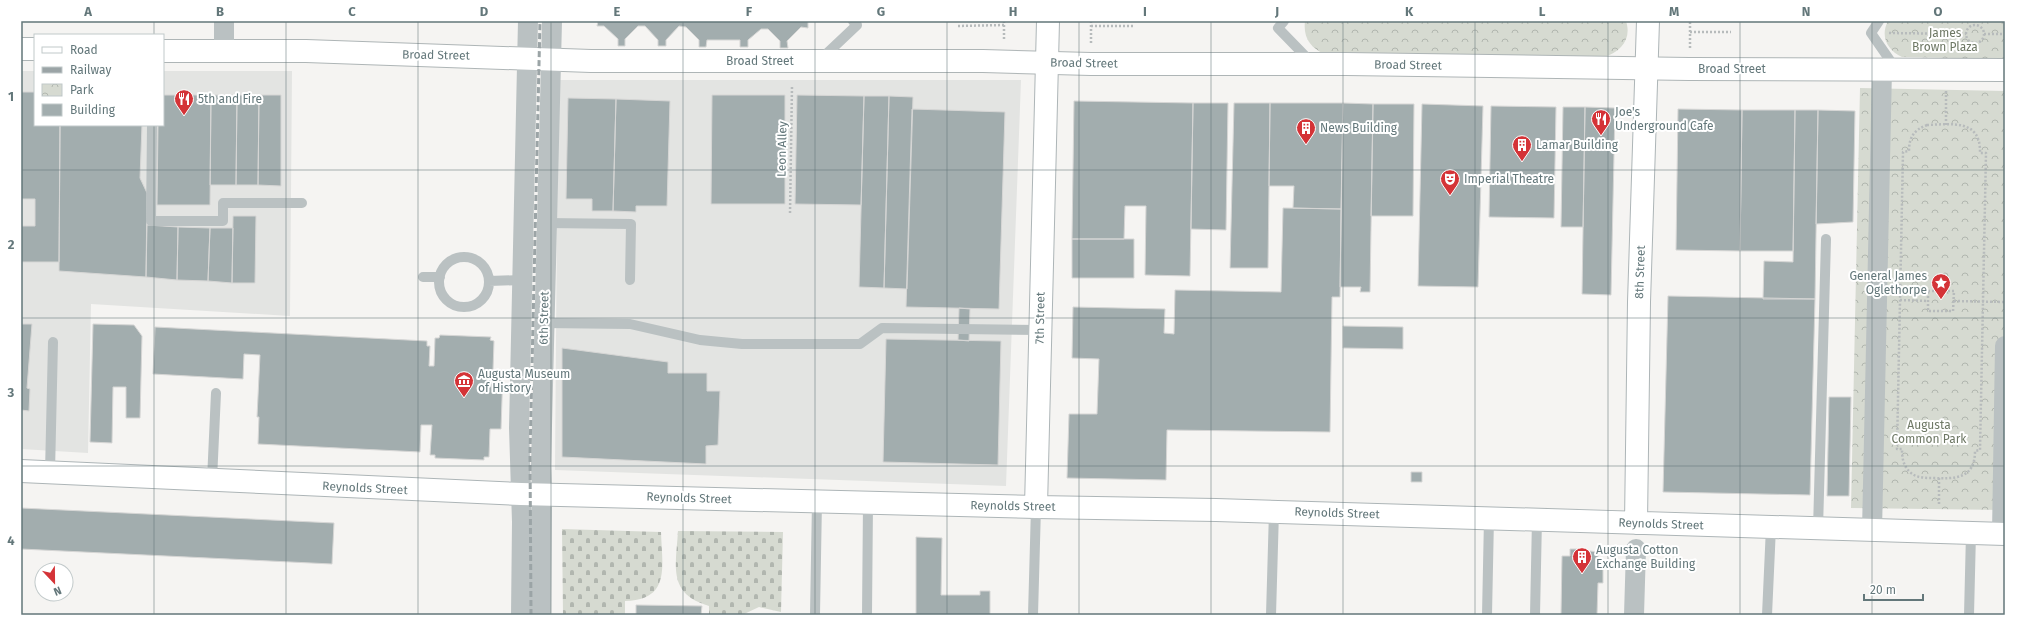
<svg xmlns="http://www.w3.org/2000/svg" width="2026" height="636" font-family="'Fira Sans',sans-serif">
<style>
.built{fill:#e3e4e2}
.cemetery{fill:url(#cemetery-stones)}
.park{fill:url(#park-crowns)}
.building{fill:#a2adae;stroke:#d6d6d5}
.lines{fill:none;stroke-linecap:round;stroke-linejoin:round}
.secondary-casing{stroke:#adb5b7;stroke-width:24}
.primary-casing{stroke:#aeb5b6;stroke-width:24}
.path{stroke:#b7bbbc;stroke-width:2.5;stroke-dasharray:2 2;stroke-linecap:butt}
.lane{stroke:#bac1c2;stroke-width:10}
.street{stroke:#bac1c2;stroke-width:20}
.secondary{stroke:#fff;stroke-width:22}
.primary{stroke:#fff;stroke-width:22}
.rail{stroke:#9ba4a6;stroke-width:3;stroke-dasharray:6 3;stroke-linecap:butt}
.grid{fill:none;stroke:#63777a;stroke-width:1;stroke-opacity:0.55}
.labels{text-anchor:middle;stroke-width:4;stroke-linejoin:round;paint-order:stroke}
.park-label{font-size:12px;fill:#6e7865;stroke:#fff}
.street-label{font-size:12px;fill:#63777a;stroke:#fff}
.poi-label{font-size:12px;fill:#63777a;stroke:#fff;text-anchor:start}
.neatline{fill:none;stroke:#63777a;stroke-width:1.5}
.grid-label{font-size:13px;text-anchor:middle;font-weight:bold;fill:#63777a}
</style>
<defs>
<pattern id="cemetery-stones" width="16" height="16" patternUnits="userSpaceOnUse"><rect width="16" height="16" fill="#d6dad1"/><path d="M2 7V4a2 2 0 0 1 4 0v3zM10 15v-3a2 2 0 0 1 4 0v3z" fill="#b1b6af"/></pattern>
<pattern id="park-crowns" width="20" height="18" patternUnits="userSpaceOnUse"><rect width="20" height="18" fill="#d6dad1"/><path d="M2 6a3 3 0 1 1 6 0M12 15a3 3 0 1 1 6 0" fill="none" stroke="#b1b6af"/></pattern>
</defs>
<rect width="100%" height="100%" fill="#f5f4f2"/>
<!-- built -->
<path class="built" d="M21 71H35V125H163V71H292L290 316 91 304 88 453 21 449Z
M558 80H1021L1006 486 555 470Z"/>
<!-- cemetery -->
<path class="cemetery" d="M562 529 661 532C662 566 671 600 625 601V615H563Z
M678 531 783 532 781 612 759 607 742 615H709V606C667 594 676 566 678 531Z"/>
<!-- park -->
<path class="park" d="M1305 21H1626C1632 39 1621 52 1604 57L1325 54C1310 48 1303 37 1305 21Z
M1888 21H2005V59L1902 57C1887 50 1880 36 1888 21Z
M1860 88 2005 91V510L1851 508Z"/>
<!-- building -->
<path class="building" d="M598 21H808V28L801 27 787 41 788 48H780V41L768 29H761L748 40V47H740V40H707L706 47H699V40L686 27 679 26 666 40V46H658V40L645 26H638L625 39V46H618V39L604 26H597Z
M21 92H35V125H60L59 262H21V226H35V199H21Z
M163 95H211L210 205H157L158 125H163Z
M211 95H237L236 185H210Z
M237 95H259L258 185H236Z
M259 95H281V186L258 185Z
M712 95H785V204H711Z
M797 95 864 96 861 205 795 204Z
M864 96H889L884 288 859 287Z
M889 96 913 97 907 289 884 288Z
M568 98 616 99 613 211H592V199H566Z
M616 99 670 101 667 206H636V212L613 211Z
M1074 101 1193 103 1190 276 1145 275 1146 206H1125L1124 239H1072Z
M1193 103H1228L1226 230 1191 229Z
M1234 103H1270L1268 268H1230Z
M1270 103H1343L1341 209 1293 208 1294 186H1269Z
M1343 103 1373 104 1370 292H1360L1361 287H1340Z
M1373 104H1414L1413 216H1371Z
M1422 104 1483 106 1478 287 1418 286Z
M1491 106 1556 107 1554 218 1489 217Z
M1563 107H1585L1583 227H1561Z
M1585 107 1615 108 1611 295 1582 294Z
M912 109 1005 112 999 309 906 307Z
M1678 109 1742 110 1740 251 1676 250Z
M1742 110H1795L1793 251H1740Z
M1795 110H1818L1815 299H1763L1764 261 1793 262Z
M1818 110 1855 111 1853 222 1816 224Z
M60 125H142L140 178 147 193 146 277 59 271Z
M1283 208 1341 209 1340 297H1332L1330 432 1167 430 1166 480 1067 478 1069 414H1097L1099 359 1072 358 1073 307 1165 309 1164 333 1174 334 1175 290 1281 292Z
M233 216H256L255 283H232Z
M147 225 178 227 177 280 146 277Z
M178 227 210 228 208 281 177 280Z
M210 228H233L232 283 208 281Z
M1072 239H1134V278H1072Z
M1668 296 1815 299 1810 495 1663 492Z
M959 308 970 309 969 341 958 340Z
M21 324H32L27 388 30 389 29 411 21 410Z
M93 324 134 325 142 336 140 418H126V387H113L112 443 90 442Z
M1343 326 1403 327V349L1343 348Z
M155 327 427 341V346H430L429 366H434L435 338H439L440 335 491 337 490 340 494 341 493 370H503L501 429H490L489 457H484V460L435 458V455H430L432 425H421L420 452 258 444 259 417H257L260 355 244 354 243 379 153 374Z
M886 339 1001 341 998 465 883 462Z
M562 348 668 362V373H707V391H720L718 445 706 446V464L562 457Z
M1829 397H1851L1849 496H1827Z
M1411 472H1422V482H1411Z
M21 508 334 523 332 564 21 549Z
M916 537 942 538 941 595H980V591H990V615H916Z
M1570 549H1584V556H1590V551L1598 552V565H1603V583H1598L1597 615H1561L1562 556H1570Z
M636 605 702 606 701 615H636Z"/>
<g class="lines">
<defs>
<path id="secondary" d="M21 471 521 494 1036 507 1216 510 2005 534
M1036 507 1048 21
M1636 523 1639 302 1648 21"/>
<path id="primary" d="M21 49H35
M163 51H306L591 61H983L1091 64H1346L1689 69 2005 70"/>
</defs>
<!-- secondary casing -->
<use href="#secondary" class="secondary-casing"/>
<!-- primary casing -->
<use href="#primary" class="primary-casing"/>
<!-- path -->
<path class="path" d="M1004 21V40
M1091 21V44
M1966 34a9 9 0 1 1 18 0a9 9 0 1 1-18 0Z
M958 26 1004 25
M1091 26H1134
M1690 32H1731
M1889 33 1966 34
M1984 34H2005
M1690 48V21
M1946 91V125
M1927 125C1952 124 1981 119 1980 153H1986L1980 450 1975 451C1975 479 1955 479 1933 478 1925 478 1916 478 1910 472 1903 466 1902 457 1902 449H1897L1903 152 1909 151C1909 137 1914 130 1927 125Z
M790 213 792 86
M1928 291H1954L1953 311H1928Z
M1900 300 1928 301
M1954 301 2005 302
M1939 504V478"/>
<!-- lane -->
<path class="lane" d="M1284 21 1278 28 1311 62
M1879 21 1871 33 1896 69
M821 59 857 25 853 21
M152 125 151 221H223V203H302
M546 223 631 224 630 280
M439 282a25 25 0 1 1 50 0a25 25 0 1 1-50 0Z
M423 277H440
M489 281 522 280
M544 323 630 324 700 340 742 344H860L882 328 1040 330
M50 472 53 342
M212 480 216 393
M1818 529 1826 239
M815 615 817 501
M867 615 868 503
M1033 615 1036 507
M1271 615 1274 511
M1487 615 1489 518
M1535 615 1537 519
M1767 615 1771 527
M1969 615 1971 533"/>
<!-- street -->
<path class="street" d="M224 51V21
M1872 531 1882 69
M2002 534 2005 346
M521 615 522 522 519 428 528 21
M541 615 542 494 541 466 552 21
M1634 615 1636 549"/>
<!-- secondary -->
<use href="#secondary" class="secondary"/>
<!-- primary -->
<use href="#primary" class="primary"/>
<!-- rail -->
<path class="rail" d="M531 615 530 454 540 21"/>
</g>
<!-- grid -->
<path class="grid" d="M154 21V35M286 21V615M418 21V615M551 21V615M683 21V615M815 21V615M947 21V615M1079 21V615M1211 21V615M1343 21V615M1475 21V615M1608 21V615M1740 21V615M1872 21V615M154 125V615M21 170H2005M21 318H2005M21 466H2005"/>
<!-- icons -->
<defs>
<symbol id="restaurant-pin" viewBox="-11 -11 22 30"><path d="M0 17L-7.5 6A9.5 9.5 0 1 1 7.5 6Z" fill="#d43337" stroke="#fff"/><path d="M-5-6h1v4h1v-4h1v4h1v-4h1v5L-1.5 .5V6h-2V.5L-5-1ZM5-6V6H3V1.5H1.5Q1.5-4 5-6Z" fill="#fff"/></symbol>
<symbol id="building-pin" viewBox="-11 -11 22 30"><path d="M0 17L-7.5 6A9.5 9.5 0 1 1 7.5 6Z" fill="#d43337" stroke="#fff"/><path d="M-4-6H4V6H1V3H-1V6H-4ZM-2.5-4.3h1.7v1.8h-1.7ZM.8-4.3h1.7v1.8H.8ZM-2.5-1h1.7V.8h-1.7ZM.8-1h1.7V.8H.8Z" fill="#fff"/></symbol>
<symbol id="theatre-pin" viewBox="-11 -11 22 30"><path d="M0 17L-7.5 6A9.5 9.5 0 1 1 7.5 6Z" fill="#d43337" stroke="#fff"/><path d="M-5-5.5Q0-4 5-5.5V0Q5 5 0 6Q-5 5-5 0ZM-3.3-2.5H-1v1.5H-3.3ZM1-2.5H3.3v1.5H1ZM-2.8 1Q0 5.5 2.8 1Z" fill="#fff"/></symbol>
<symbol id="sight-pin" viewBox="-11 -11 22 30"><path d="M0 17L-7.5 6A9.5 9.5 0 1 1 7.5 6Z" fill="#d43337" stroke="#fff"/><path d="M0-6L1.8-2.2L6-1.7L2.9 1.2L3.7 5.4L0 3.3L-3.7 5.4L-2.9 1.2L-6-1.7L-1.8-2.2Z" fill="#fff"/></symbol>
<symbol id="museum-pin" viewBox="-11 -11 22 30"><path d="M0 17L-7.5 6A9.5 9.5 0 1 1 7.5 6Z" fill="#d43337" stroke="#fff"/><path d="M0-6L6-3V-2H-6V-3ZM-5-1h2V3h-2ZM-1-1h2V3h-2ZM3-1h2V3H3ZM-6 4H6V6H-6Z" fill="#fff"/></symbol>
</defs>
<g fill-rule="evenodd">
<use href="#restaurant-pin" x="173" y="88" width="22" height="30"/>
<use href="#restaurant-pin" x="1590" y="108" width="22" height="30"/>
<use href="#building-pin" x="1295" y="117" width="22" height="30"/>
<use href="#building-pin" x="1511" y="134" width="22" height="30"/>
<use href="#theatre-pin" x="1439" y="168" width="22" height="30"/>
<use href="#sight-pin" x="1930" y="272" width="22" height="30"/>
<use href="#museum-pin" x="453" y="370" width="22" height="30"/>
<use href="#building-pin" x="1571" y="546" width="22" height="30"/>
</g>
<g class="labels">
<!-- park labels -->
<g class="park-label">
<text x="1945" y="37">James<tspan x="1945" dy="14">Brown Plaza</tspan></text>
<text x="1929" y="429">Augusta<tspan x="1929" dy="14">Common Park</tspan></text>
</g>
<!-- street labels -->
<g class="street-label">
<text transform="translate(436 55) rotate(1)" y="4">Broad Street</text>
<text x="760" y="65">Broad Street</text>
<text transform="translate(1084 63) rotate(1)" y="4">Broad Street</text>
<text transform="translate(1408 65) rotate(1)" y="4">Broad Street</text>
<text x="1732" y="73">Broad Street</text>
<text transform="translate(782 149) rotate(-89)" y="4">Leon Alley</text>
<text transform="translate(1640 272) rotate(-88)" y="4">8th Street</text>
<text transform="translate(544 318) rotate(-89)" y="4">6th Street</text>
<text transform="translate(1040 318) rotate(-89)" y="4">7th Street</text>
<text transform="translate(365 488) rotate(3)" y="4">Reynolds Street</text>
<text transform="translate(689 498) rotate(2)" y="4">Reynolds Street</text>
<text transform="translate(1013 506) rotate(1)" y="4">Reynolds Street</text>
<text transform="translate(1337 513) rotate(2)" y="4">Reynolds Street</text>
<text transform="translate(1661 524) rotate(2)" y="4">Reynolds Street</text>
</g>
<!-- poi labels -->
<g class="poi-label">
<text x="198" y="103">5th and Fire</text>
<text x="1615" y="116">Joe's<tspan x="1615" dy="14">Underground Cafe</tspan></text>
<text x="1320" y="132">News Building</text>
<text x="1536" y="149">Lamar Building</text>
<text x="1464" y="183">Imperial Theatre</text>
<text x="1927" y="280" text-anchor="end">General James<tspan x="1927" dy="14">Oglethorpe</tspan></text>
<text x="478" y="378">Augusta Museum<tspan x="478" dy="14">of History</tspan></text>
<text x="1596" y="554">Augusta Cotton<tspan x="1596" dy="14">Exchange Building</tspan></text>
</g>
</g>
<!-- border -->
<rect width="2026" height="636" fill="none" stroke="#ffffff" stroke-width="44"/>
<!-- legend -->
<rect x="34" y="34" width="130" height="92" fill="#ffffff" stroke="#c1c9ca"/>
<rect x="42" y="47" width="20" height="6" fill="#ffffff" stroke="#c1c9ca"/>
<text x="70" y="54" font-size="12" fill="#63777a">Road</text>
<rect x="42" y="67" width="20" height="6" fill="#9ba4a6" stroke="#c1c9ca"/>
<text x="70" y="74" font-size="12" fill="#63777a">Railway</text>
<rect x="42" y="84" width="20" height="12" fill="url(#park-crowns)" stroke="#c1c9ca"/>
<text x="70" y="94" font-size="12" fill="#63777a">Park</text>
<rect x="42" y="104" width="20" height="12" fill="#a2adae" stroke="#c1c9ca"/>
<text x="70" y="114" font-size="12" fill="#63777a">Building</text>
<!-- north arrow -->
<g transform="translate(54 582) rotate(158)"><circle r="19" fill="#ffffff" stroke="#c1c9ca"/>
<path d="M0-3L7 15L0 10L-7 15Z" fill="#d43337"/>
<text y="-6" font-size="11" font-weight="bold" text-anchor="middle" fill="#63777a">N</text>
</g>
<!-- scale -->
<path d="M1864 594v6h59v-6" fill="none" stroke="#63777a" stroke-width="2"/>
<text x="1870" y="594" font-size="12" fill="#63777a" stroke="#ffffff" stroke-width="3" paint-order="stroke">20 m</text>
<rect x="22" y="22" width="1982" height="592" class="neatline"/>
<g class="grid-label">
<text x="88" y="16">A</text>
<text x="220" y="16">B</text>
<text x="352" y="16">C</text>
<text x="484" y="16">D</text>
<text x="617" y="16">E</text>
<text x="749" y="16">F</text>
<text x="881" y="16">G</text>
<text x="1013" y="16">H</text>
<text x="1145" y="16">I</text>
<text x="1277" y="16">J</text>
<text x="1409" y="16">K</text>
<text x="1542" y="16">L</text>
<text x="1674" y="16">M</text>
<text x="1806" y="16">N</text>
<text x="1938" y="16">O</text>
<text x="11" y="101">1</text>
<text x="11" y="249">2</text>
<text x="11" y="397">3</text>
<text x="11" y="545">4</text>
</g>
</svg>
